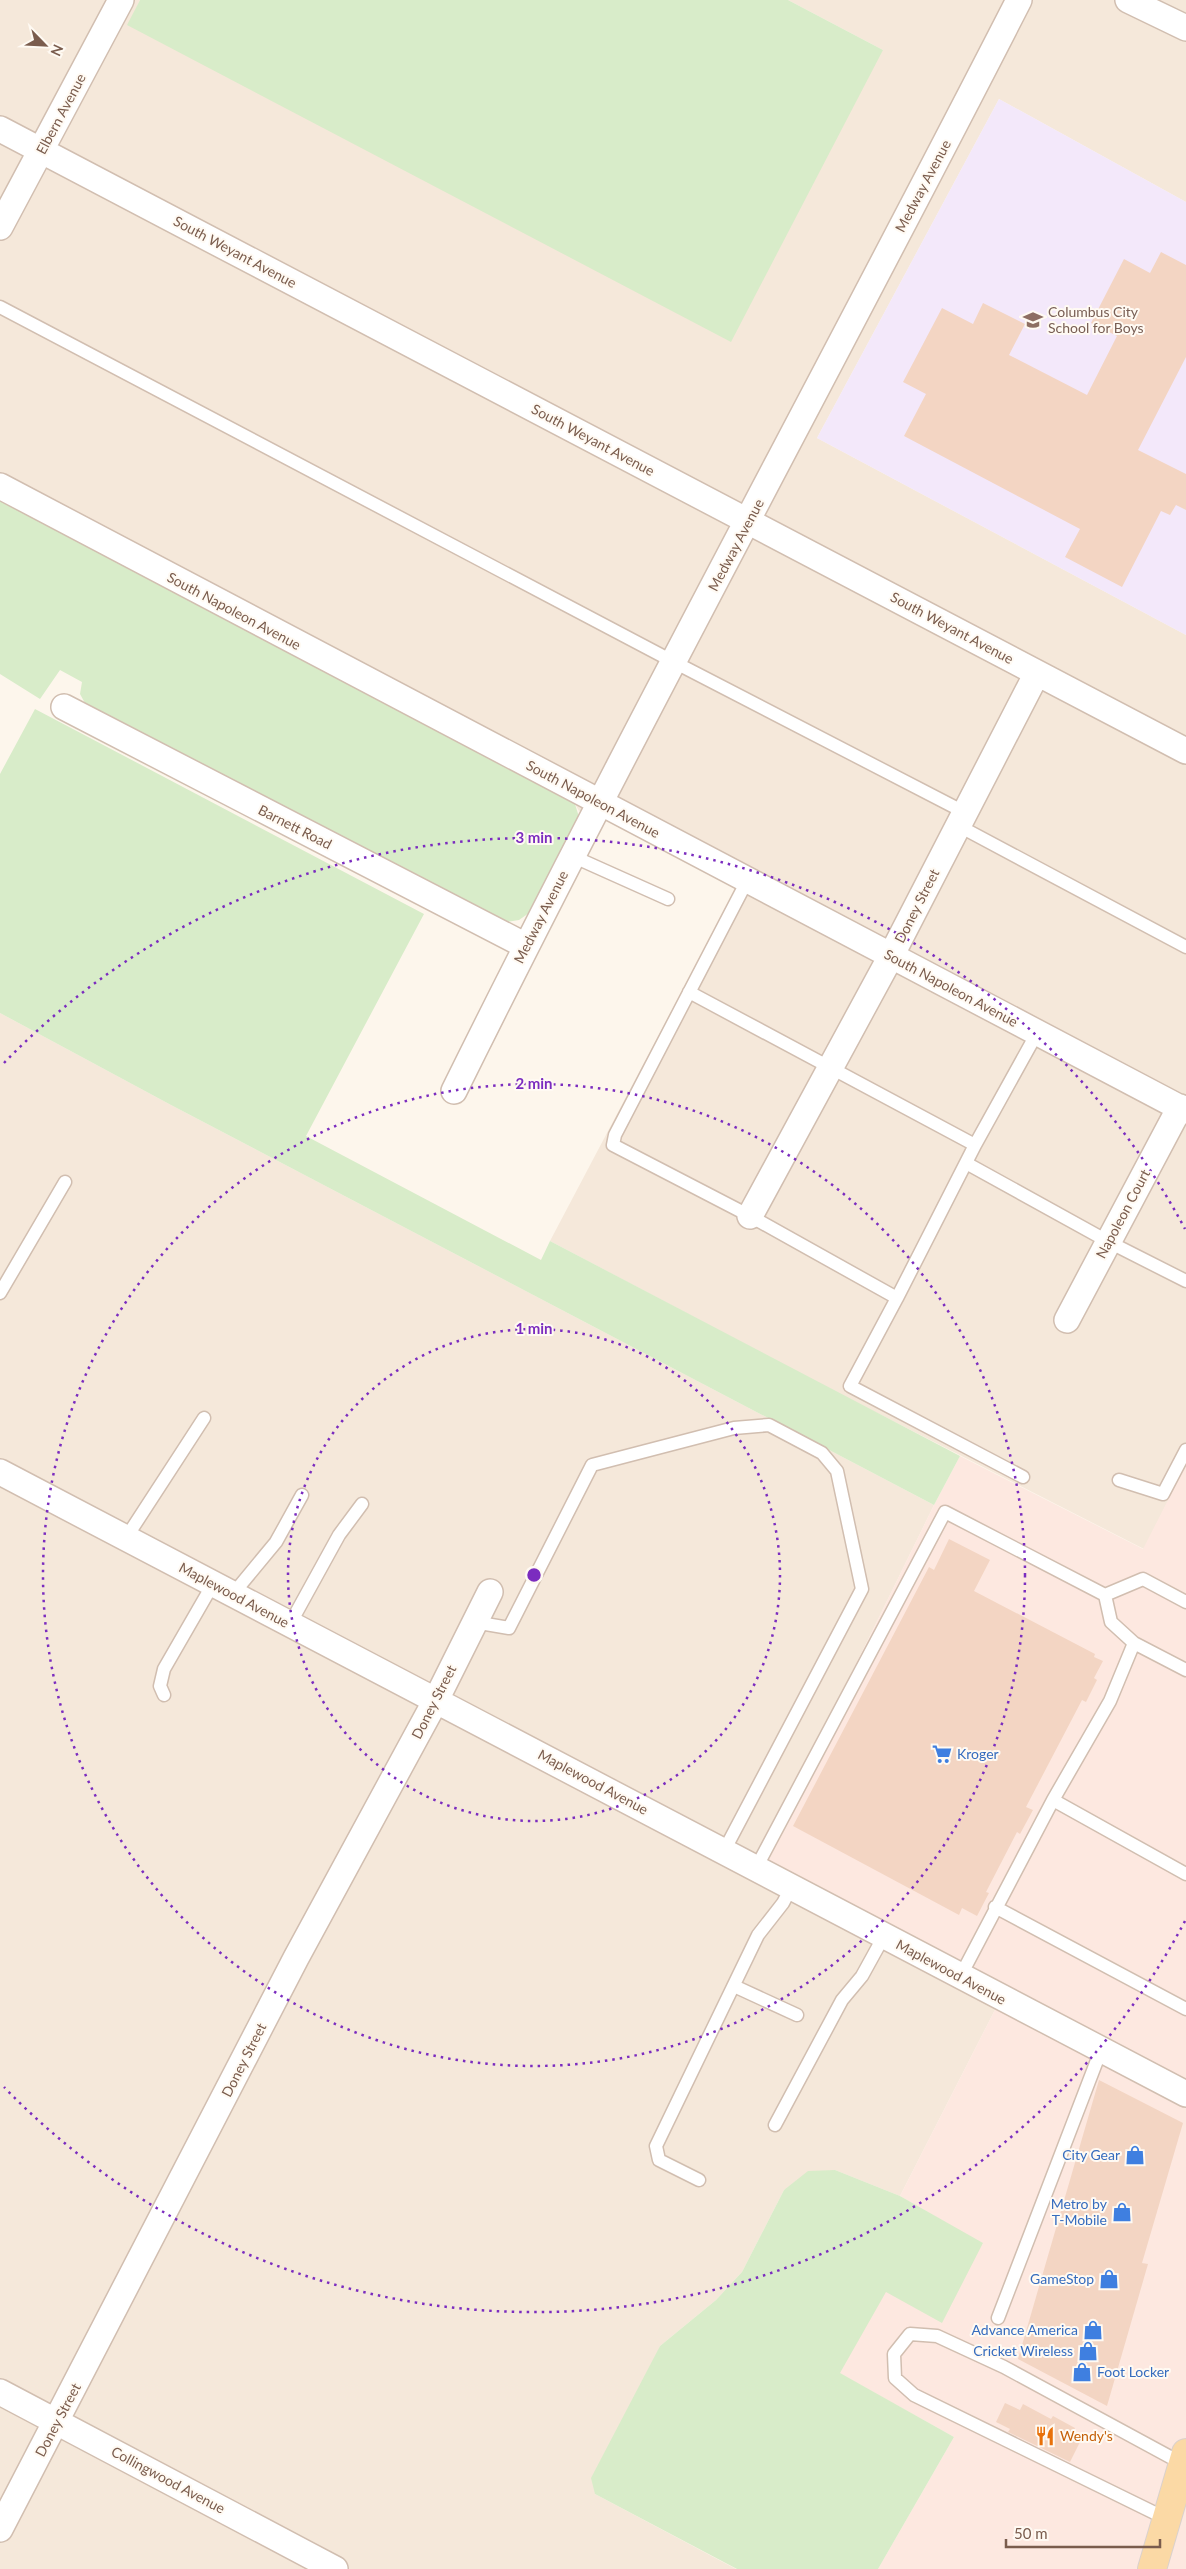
<svg xmlns="http://www.w3.org/2000/svg" width="1186" height="2569" font-family="Lato,sans-serif">
<style>
.residential{fill:#f5e8da}
.commercial{fill:#fde8e0}
.education{fill:#f3e8fa}
.green{fill:#d8ecc9}
.building{fill:#f3d5c3}
.lines{fill:none;stroke-linecap:round;stroke-linejoin:round}
.lane-casing{stroke:#d1beb0;stroke-width:15}
.street-casing{stroke:#d1beb0;stroke-width:28}
.primary-casing{stroke:#dad1cd;stroke-width:30}
.lane{stroke:#fff;stroke-width:12}
.street{stroke:#fff;stroke-width:25}
.primary{stroke:#fbd9a5;stroke-width:28}
.ring{fill:none;stroke:#7b2cbf;stroke-width:2.5;stroke-dasharray:2.5 5}
.labels{text-anchor:middle;stroke-width:4;stroke-linejoin:round;paint-order:stroke}
.street-label{font-size:14px;fill:#7a5c4d;stroke:#fffaf3}
.education-label{font-size:14px;fill:#785e54;stroke:#fffaf3;text-anchor:start}
.shop-label{font-size:14px;fill:#366cbe;stroke:#fffaf3;text-anchor:end}
.food-label{font-size:14px;fill:#c56008;stroke:#fffaf3;text-anchor:start}
.centre{fill:#7b2cbf;stroke:#fffaf3;stroke-width:2.5}
.ring-label{font-size:15px;text-anchor:middle;font-weight:bold;fill:#7b2cbf;stroke:#fffaf3;stroke-width:4;stroke-linejoin:round;paint-order:stroke}
</style>
<rect width="100%" height="100%" fill="#fdf6ec"/>
<!-- residential -->
<path class="residential" d="M0 0H140L128 25 883 50 788 0H1186V202L999 99 817 438 1186 635V1465L1144 1549 838 1393 550 1241 742 877 601 803 579 811 575 804 0 499Z
M0 1013 171 1105 934 1505 756 1868 1001 1998 900 2196 835 2170 784 2190 742 2272 716 2300 660 2346 595 2494 736 2569H0Z"/>
<!-- commercial -->
<path class="commercial" d="M960 1456 1143 1549 1186 1465V2569H878L954 2437 839 2373 886 2291 983 2244 900 2196 1001 1998 756 1868 934 1505Z"/>
<!-- education -->
<path class="education" d="M999 99 1186 202V635L817 438Z"/>
<!-- green -->
<path class="green" d="M140 0H788L883 50 731 342 127 25Z
M0 499 571 799 575 804 579 817 529 913 519 920 500 923 86 705 80 694 82 682 60 670 40 699 0 674Z
M35 709 424 914 306 1136 541 1260 550 1241 960 1456 934 1505 171 1105 0 1013V774Z
M835 2170 900 2196 983 2243 942 2323 886 2292 840 2373 954 2437 878 2569H737L595 2494 591 2478 660 2346 716 2300 742 2272 784 2190 808 2171Z"/>
<!-- building -->
<path class="building" d="M1161 252 1186 265V357L1138 450 1186 474V510L1176 505 1170 515 1161 511 1122 587 1065 557 1080 529 904 436 926 394 903 382 942 308 973 324 983 303 1025 324 1009 355 1087 395 1117 336 1091 323 1124 259 1150 273Z
M949 1539 990 1560 974 1591 1095 1654 1094 1657 1103 1661 1094 1678 1097 1680 1086 1702 1082 1700 1026 1807 1033 1810 1020 1834 1017 1832 986 1892 989 1893 977 1916 962 1908 959 1915 793 1826 929 1567 934 1570Z
M1099 2080 1183 2123 1142 2263 1148 2264 1107 2406 1018 2359Z
M1005 2403 1020 2410 1023 2404 1051 2419 1053 2416 1075 2428 1074 2431 1083 2436 1070 2462 1008 2432 1010 2429 996 2422Z"/>
<g class="lines">
<defs>
<path id="lane" d="M0 307 674 662 966 813
M959 826 1186 947
M572 856 668 899
M747 881 615 1135 613 1145 750 1216 897 1298 975 1145 1037 1033
M689 992 975 1145
M966 1163 1109 1242 1186 1281
M0 1293 65 1182
M897 1298 850 1386 1023 1477
M1119 1480 1163 1494 1186 1450
M126 1538 204 1418
M233 1594 276 1542 302 1495
M1105 1595 1143 1579 1186 1602
M474 1622 509 1628 592 1465 734 1428 769 1425 822 1453 837 1471 862 1589 724 1851
M290 1624 339 1535 362 1504
M164 1695 160 1686 164 1669 213 1584
M1053 1800 1186 1874
M756 1868 945 1512 1105 1595 1111 1622 1134 1643
M995 1907 1186 2009
M960 1977 1053 1800 1110 1701 1134 1643 1186 1670
M734 1986 797 2015
M775 2125 842 2000 862 1976 884 1936
M699 2180 659 2160 656 2146 758 1935 783 1903 792 1886
M998 2318 1101 2050
M1167 2519 914 2395 895 2378 894 2354 910 2334 937 2336 1004 2367 1183 2464"/>
<path id="street" d="M1128 0 1186 28
M0 129 1186 751
M0 227 121 0
M0 486 1186 1111
M64 707 526 946
M454 1091C636 723 833 364 1019 0
M750 1216 891 956 1037 673
M1067 1320 1180 1107
M0 1472 1186 2094
M0 2392 335 2569
M0 2529 296 1958 436 1700 490 1592"/>
<path id="primary" d="M1152 2569 1186 2453"/>
</defs>
<!-- lane casing -->
<use href="#lane" class="lane-casing"/>
<!-- street casing -->
<use href="#street" class="street-casing"/>
<!-- primary casing -->
<use href="#primary" class="primary-casing"/>
<!-- lane -->
<use href="#lane" class="lane"/>
<!-- street -->
<use href="#street" class="street"/>
<!-- primary -->
<use href="#primary" class="primary"/>
</g>
<!-- distance rings -->
<g class="ring">
<circle cx="534" cy="1575" r="246"/>
<circle cx="534" cy="1575" r="491"/>
<path d="M1185 1921A737 737 0 0 1 4 2087M4 1063A737 737 0 0 1 1185 1229"/>
</g>
<!-- icons -->
<defs>
<symbol id="school-bare" viewBox="-9 -9 18 18"><path d="M0-5L7-2L0 1L-7-2ZM-4 1L0 2.5L4 1V4Q0 6-4 4Z" fill="#8d6e63" stroke="#fffaf3" stroke-width="2.5" paint-order="stroke"/></symbol>
<symbol id="supermarket-bare" viewBox="-9 -9 18 18"><path d="M-6-5.5h2.5l.6 2H6L4.5 2H-2.5L-4.4-4H-6ZM-1.5 3.2a1.3 1.3 0 1 0 .1 0ZM3 3.2a1.3 1.3 0 1 0 .1 0Z" fill="#3f7fe0" stroke="#fffaf3" stroke-width="2.5" paint-order="stroke"/></symbol>
<symbol id="shop-bare" viewBox="-9 -9 18 18"><path d="M-5-2.5h2.3a2.7 3.5 0 0 1 5.4 0H5L5.5 6h-11ZM-1.5-2.5h3a1.5 2.3 0 0 0-3 0Z" fill="#3f7fe0" stroke="#fffaf3" stroke-width="2.5" paint-order="stroke"/></symbol>
<symbol id="restaurant-bare" viewBox="-9 -9 18 18"><path d="M-5-6h1v4h1v-4h1v4h1v-4h1v5L-1.5 .5V6h-2V.5L-5-1ZM5-6V6H3V1.5H1.5Q1.5-4 5-6Z" fill="#e8710a" stroke="#fffaf3" stroke-width="2.5" paint-order="stroke"/></symbol>
</defs>
<g fill-rule="evenodd">
<use href="#school-bare" x="1019" y="306" width="28" height="28"/>
<use href="#supermarket-bare" x="928" y="1740" width="28" height="28"/>
<use href="#shop-bare" x="1121" y="2141" width="28" height="28"/>
<use href="#shop-bare" x="1108" y="2198" width="28" height="28"/>
<use href="#shop-bare" x="1095" y="2265" width="28" height="28"/>
<use href="#shop-bare" x="1079" y="2316" width="28" height="28"/>
<use href="#shop-bare" x="1074" y="2337" width="28" height="28"/>
<use href="#shop-bare" x="1068" y="2358" width="28" height="28"/>
<use href="#restaurant-bare" x="1031" y="2422" width="28" height="28"/>
</g>
<g class="labels">
<!-- street labels -->
<g class="street-label">
<text transform="translate(61 114) rotate(-62)" y="5">Elbern Avenue</text>
<text transform="translate(923 186) rotate(-62)" y="5">Medway Avenue</text>
<text transform="translate(235 252) rotate(28)" y="5">South Weyant Avenue</text>
<text transform="translate(593 440) rotate(28)" y="5">South Weyant Avenue</text>
<text transform="translate(736 545) rotate(-62)" y="5">Medway Avenue</text>
<text transform="translate(234 611) rotate(28)" y="5">South Napoleon Avenue</text>
<text transform="translate(952 628) rotate(28)" y="5">South Weyant Avenue</text>
<text transform="translate(593 799) rotate(28)" y="5">South Napoleon Avenue</text>
<text transform="translate(295 827) rotate(27)" y="5">Barnett Road</text>
<text transform="translate(917 906) rotate(-63)" y="5">Doney Street</text>
<text transform="translate(541 917) rotate(-63)" y="5">Medway Avenue</text>
<text transform="translate(951 988) rotate(28)" y="5">South Napoleon Avenue</text>
<text transform="translate(1123 1214) rotate(-62)" y="5">Napoleon Court</text>
<text transform="translate(234 1595) rotate(28)" y="5">Maplewood Avenue</text>
<text transform="translate(434 1702) rotate(-63)" y="5">Doney Street</text>
<text transform="translate(593 1782) rotate(28)" y="5">Maplewood Avenue</text>
<text transform="translate(951 1972) rotate(28)" y="5">Maplewood Avenue</text>
<text transform="translate(244 2060) rotate(-63)" y="5">Doney Street</text>
<text transform="translate(58 2420) rotate(-62)" y="5">Doney Street</text>
<text transform="translate(168 2480) rotate(28)" y="5">Collingwood Avenue</text>
</g>
<!-- education labels -->
<g class="education-label">
<text x="1048" y="317">Columbus City<tspan x="1048" dy="16">School for Boys</tspan></text>
</g>
<!-- shop labels -->
<g class="shop-label">
<text x="957" y="1759" text-anchor="start">Kroger</text>
<text x="1120" y="2160">City Gear</text>
<text x="1107" y="2209">Metro by<tspan x="1107" dy="16">T-Mobile</tspan></text>
<text x="1094" y="2284">GameStop</text>
<text x="1078" y="2335">Advance America</text>
<text x="1073" y="2356">Cricket Wireless</text>
<text x="1097" y="2377" text-anchor="start">Foot Locker</text>
</g>
<!-- food labels -->
<g class="food-label">
<text x="1060" y="2441">Wendy's</text>
</g>
</g>
<circle cx="534" cy="1575" r="8" class="centre"/>
<g class="ring-label">
<text x="534" y="843">3 min</text>
<text x="534" y="1089">2 min</text>
<text x="534" y="1334">1 min</text>
</g>
<!-- north arrow -->
<g transform="translate(45 45) rotate(114)" stroke="#fffaf3" stroke-width="4" paint-order="stroke">
<path d="M0-4L9 19L0 12L-9 19Z" fill="#7a5c4d"/>
<text y="-8" font-size="14" font-weight="bold" text-anchor="middle" fill="#7a5c4d">N</text>
</g>
<!-- scale -->
<path d="M1006 2539v8h154v-8" fill="none" stroke="#7a5c4d" stroke-width="2.5"/>
<text x="1014" y="2539" font-size="15" fill="#7a5c4d" stroke="#fffaf3" stroke-width="4" paint-order="stroke">50 m</text>
</svg>
